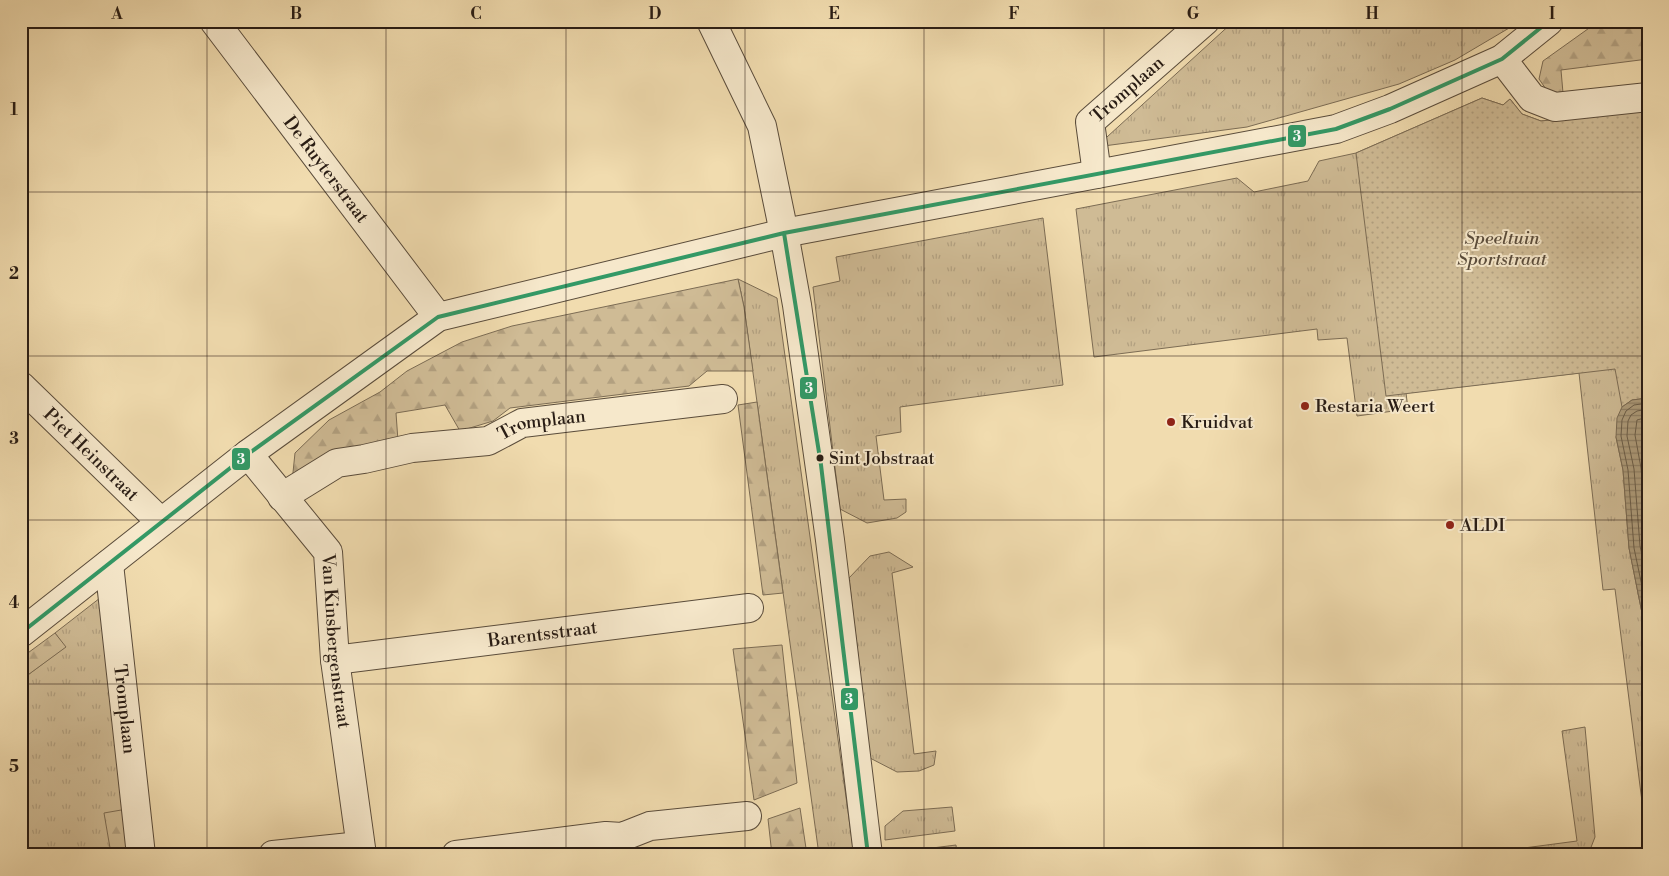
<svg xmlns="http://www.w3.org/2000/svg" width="1669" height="876" font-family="'Libre Bodoni',serif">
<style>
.grass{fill:url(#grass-tufts);stroke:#7c6c54}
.forest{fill:url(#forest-firs);stroke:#7c6c54}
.park{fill:url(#park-dots);stroke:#7c6c54}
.water{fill:url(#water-rules);stroke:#786851}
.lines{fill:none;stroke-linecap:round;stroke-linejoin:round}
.shore{stroke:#6a5c47;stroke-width:1}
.minor-casing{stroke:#5a4c3b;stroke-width:30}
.minor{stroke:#f6e8cb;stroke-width:28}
.bus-1-casing{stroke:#f6e8cb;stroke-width:8}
.bus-1{stroke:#396;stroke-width:4}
.grid{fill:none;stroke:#281c14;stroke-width:1;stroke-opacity:0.55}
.poi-dot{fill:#8f2418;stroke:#f6e8cb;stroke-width:2}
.bus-dot{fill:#281c14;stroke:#f6e8cb;stroke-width:2}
.labels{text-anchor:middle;stroke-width:4;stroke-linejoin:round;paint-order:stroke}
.bus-label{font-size:17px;fill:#281c14;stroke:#f6e8cb;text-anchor:start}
.street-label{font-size:18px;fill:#281c14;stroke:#f6e8cb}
.park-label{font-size:18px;font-style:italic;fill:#5a4c3b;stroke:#f6e8cb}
.poi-label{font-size:18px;fill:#281c14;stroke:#f6e8cb;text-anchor:start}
.line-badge{stroke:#f6e8cb;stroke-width:2}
.badge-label{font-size:14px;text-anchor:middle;font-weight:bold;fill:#fff}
.neatline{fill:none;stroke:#281c14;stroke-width:2}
.grid-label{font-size:16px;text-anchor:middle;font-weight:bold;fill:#281c14}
</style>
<defs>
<pattern id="grass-tufts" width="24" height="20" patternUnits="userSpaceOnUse" patternTransform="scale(1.25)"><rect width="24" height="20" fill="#cfbb95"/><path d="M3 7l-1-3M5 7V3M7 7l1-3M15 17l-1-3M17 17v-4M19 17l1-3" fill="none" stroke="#b2a080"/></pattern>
<pattern id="forest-firs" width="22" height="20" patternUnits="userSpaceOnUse" patternTransform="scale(1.25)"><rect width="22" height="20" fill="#cfbb95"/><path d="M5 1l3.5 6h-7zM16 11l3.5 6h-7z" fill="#b2a080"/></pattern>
<pattern id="park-dots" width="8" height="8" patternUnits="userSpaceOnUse" patternTransform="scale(1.25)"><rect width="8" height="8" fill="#cfbb95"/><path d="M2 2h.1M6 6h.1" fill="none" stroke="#b2a080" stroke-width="1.8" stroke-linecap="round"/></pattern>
<pattern id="water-rules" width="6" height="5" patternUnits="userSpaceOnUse" patternTransform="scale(1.25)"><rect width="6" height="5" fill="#ad9b7a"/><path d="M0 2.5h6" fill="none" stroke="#8d7e63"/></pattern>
</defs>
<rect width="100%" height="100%" fill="#f1dcaf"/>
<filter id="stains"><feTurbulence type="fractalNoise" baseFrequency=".004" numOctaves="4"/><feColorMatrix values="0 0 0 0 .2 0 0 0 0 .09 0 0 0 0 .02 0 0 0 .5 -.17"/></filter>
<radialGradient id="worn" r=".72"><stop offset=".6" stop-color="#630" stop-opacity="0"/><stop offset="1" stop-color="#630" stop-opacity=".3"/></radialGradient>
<!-- grass -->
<path class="grass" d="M1234 21H1521L1455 60 1399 84 1247 127 1096 147Z
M1482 98 1503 105 1510 99 1522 114 1541 121 1648 109V398L1632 400 1616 437 1623 470 1629 548 1648 643V855H1645L1647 841 1615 589 1603 590 1579 373 1406 393 1408 409 1357 416 1347 338 1318 340 1317 329 1094 357 1076 209 1237 178 1254 192 1308 181 1319 161 1356 153Z
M1043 218 1063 385 900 407 901 432 876 436 884 500 906 499V512L897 518 867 523 840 509 813 287 840 281 836 257Z
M738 279 777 298 854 855H819L744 307Z
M889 552 913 567 892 573 914 754 936 751 934 765 919 771 897 772 870 758 849 578 870 556Z
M100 598 127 809 110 848 64 855H21V680L65 647 55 633Z
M1585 727 1595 837 1588 855H1471L1577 841 1562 731Z
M952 807 955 831 885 840V826L903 811Z
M956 845 957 855H885V854Z"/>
<!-- forest -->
<path class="forest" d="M1599 21H1648V59L1561 70 1563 93 1548 92 1539 79 1543 61Z
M738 279 744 307 753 371H707L689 386 510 408 493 421 460 431 445 405 396 413 398 441 292 482 295 453 329 420 380 392 407 371 462 342 512 326Z
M757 402 783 593 763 595 738 405Z
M55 633 66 647 21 680V658Z
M782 645 797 783 754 800 733 649Z
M800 808 807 855H772L768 819Z
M127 809 132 855H64L110 848 104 813Z"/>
<!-- park -->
<path class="park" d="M1482 98 1503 105 1510 99 1522 114 1541 121 1648 109V398L1632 400 1622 407 1615 369 1386 396 1356 153Z"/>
<!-- water -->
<path class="water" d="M1648 398V643L1629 548 1623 470 1616 437 1617 418 1622 407 1632 400Z"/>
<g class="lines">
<!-- shore -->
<path class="shore" d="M1648 403 1634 405 1626 411 1622 420 1621 436 1628 470 1634 548 1648 615
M1648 409 1637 411 1631 415 1628 421 1627 436 1634 469 1640 546 1648 582
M1648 417 1637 420 1635 435 1641 468 1648 546"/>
<defs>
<g id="minor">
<path id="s1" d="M214 21 438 317"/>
<path d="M711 21 762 126 784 233 797 305 830 540 868 855"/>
<path d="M1502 59 1532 98 1555 107 1648 97"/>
<path id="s2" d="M1097 174 1090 122 1205 21"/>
<path id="s3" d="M21 386 161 522"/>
<path id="s4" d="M248 454 328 552 335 660 362 855"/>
<path id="s5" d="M282 497 337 463 364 459 412 448 488 441 522 423 723 399"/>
<path id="s6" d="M109 564 141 855"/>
<path d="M21 633 248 454 438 317 784 233 1336 129 1390 109 1502 59 1549 21"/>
<path id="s7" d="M335 660 749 608"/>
<path d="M273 855 360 846"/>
<path d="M456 855 606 836 622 837 650 826 747 816"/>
</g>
</defs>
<!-- minor casing -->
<use href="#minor" class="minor-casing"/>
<!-- minor -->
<use href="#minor" class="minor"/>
<defs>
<path id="bus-1" d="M784 233 821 465 868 855
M21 633 248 454 438 317 784 233 1336 129 1390 109 1502 59 1549 21"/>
</defs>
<!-- bus-1 casing -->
<use href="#bus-1" class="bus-1-casing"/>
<!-- bus-1 -->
<use href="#bus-1" class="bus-1"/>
</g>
<!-- grid -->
<path class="grid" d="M207 21V855M386 21V855M566 21V855M745 21V855M924 21V855M1104 21V855M1283 21V855M1462 21V855M21 192H1648M21 356H1648M21 520H1648M21 684H1648"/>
<!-- markers -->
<g class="poi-dot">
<circle cx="1305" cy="406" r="5"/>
<circle cx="1171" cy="422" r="5"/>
<circle cx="1450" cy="525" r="5"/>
</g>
<circle class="bus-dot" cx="820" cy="458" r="4.5"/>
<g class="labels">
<!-- bus labels -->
<g class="bus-label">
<text x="829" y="464">Sint Jobstraat</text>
</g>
<!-- street labels -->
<g class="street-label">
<text dy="6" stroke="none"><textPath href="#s2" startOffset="102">Tromplaan</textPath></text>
<text dy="6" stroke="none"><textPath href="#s1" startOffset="186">De Ruyterstraat</textPath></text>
<text dy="6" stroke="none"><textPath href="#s5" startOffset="275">Tromplaan</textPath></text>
<text dy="6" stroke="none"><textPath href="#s3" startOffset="98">Piet Heinstraat</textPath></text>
<text dy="6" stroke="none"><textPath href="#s7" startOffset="209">Barentsstraat</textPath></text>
<text dy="6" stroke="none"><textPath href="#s4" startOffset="216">Van Kinsbergenstraat</textPath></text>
<text dy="6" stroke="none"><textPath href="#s6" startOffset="146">Tromplaan</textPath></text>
</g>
<!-- park labels -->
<g class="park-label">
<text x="1502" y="244">Speeltuin<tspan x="1502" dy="21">Sportstraat</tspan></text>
</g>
<!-- poi labels -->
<g class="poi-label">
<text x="1315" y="412">Restaria Weert</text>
<text x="1181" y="428">Kruidvat</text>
<text x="1460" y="531">ALDI</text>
</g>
</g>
<g class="line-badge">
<rect x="1287" y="124" width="20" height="24" rx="5" fill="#396"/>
<rect x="799" y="376" width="19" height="24" rx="5" fill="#396"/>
<rect x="231" y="447" width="20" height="24" rx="5" fill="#396"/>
<rect x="840" y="687" width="19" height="24" rx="5" fill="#396"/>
</g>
<g class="badge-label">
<text x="1297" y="141">3</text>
<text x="809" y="393">3</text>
<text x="241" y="464">3</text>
<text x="849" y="704">3</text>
</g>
<!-- margin -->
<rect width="1669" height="876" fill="none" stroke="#f1dcaf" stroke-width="55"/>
<rect x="28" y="28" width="1614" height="820" class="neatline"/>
<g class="grid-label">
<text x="117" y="19">A</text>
<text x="296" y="19">B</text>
<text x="476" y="19">C</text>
<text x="655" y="19">D</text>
<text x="834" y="19">E</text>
<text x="1014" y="19">F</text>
<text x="1193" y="19">G</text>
<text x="1372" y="19">H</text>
<text x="1552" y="19">I</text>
<text x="14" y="115">1</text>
<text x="14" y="279">2</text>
<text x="14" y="444">3</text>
<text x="14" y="608">4</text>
<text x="14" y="772">5</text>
</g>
<rect width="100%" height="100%" filter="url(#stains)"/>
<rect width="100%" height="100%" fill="url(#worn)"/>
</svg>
